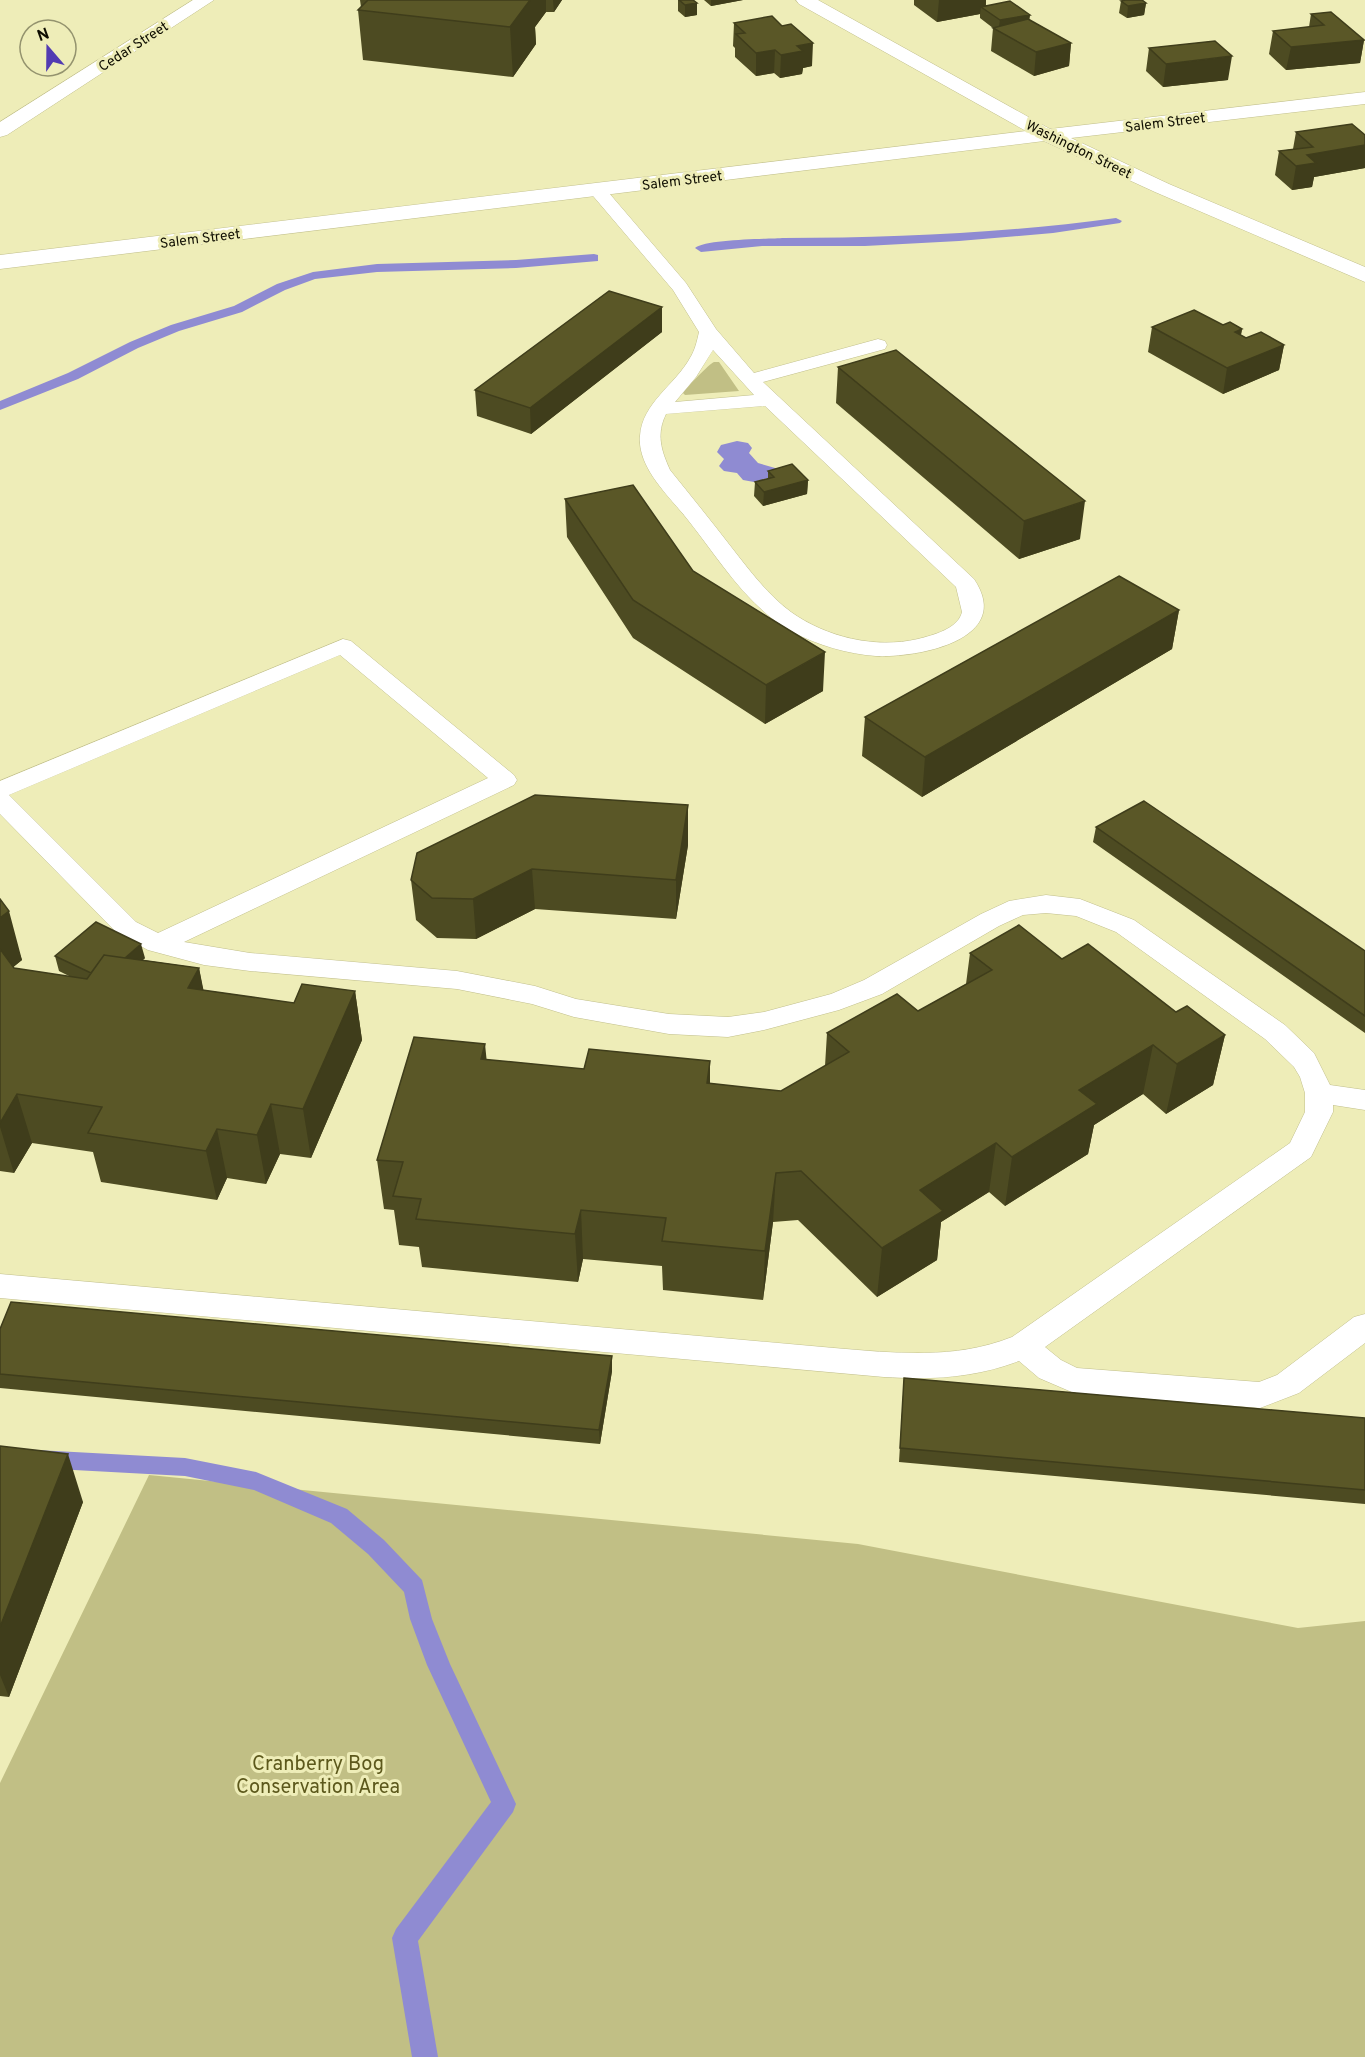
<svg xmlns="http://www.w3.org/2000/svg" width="1365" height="2057" font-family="Overpass,sans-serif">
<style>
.green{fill:#c1bf85}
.water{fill:#8f8bd2}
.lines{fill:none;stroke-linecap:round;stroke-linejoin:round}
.stream{fill:#8f8bd2;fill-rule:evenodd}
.lane-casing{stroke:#c1bf8c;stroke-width:1}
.secondary-casing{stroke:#c1bf8c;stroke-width:1}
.lane{fill:#fff;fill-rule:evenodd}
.secondary{fill:#fff;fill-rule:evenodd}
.wall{fill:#4d4b22}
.shaded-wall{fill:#3f3d1b}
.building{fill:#5a5727;stroke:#3f3d1b;stroke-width:1.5}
.labels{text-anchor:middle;stroke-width:6;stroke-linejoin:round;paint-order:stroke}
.far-street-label{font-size:14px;fill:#0e0d00;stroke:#eeedb8}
.near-park-label{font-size:20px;fill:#5c581c;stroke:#eeedb8}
</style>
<rect width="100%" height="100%" fill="#eeedb8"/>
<!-- green -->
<path class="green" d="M714 362H719L739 391 685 395 683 393C686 388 710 363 714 362Z
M149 1475 858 1544 1298 1628 1365 1621V2057H0V1783Z"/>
<!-- water -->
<path class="water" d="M737 441 748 443 752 448 749 453 758 463 782 470 779 475 754 482 743 480 737 473 724 471 719 466 724 459 717 452 721 445Z"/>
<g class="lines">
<!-- stream -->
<path class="stream" d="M1116 218 1122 221 1120 223 1053 233 959 241 865 246H762L701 252 695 248C706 239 768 239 784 238 896 238 1006 233 1116 218Z
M594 254 598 255V261L516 268 377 272 315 279 285 290 242 312 179 331 138 348 78 379 0 410V401L68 373 130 342 171 325 234 306 277 284 313 272 377 264 516 260Z
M0 1448 185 1458 256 1472 347 1509 384 1540 422 1580 432 1619 450 1664 516 1804 513 1812 418 1941 438 2057H412L392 1938 396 1929 491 1802 427 1665 410 1619 404 1592 368 1554 331 1523 254 1490 185 1476 0 1466Z"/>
<defs>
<path id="lane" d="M597 185 603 186 686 283 716 329 754 373 878 339 885 341 887 345 885 349 763 382 974 579C1015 640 917 658 876 656 848 654 817 645 793 632 748 608 719 559 688 520 670 497 637 468 640 436 642 403 675 385 690 358 695 350 697 341 699 332L673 290 588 190 591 186ZM713 350 754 395 675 402 696 377ZM765 406 956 587 962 612C958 629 933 635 918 639 875 649 826 637 791 612 768 595 750 571 732 548 712 522 691 496 670 470 661 450 656 434 666 414Z
M343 639 351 641 514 775 517 780 514 785 184 942 250 953 457 971 535 986 576 999 669 1014 728 1017 764 1012 831 994 864 980 981 914 1009 901 1046 895 1080 899 1134 920 1285 1025 1314 1053 1330 1085 1365 1090V1110L1333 1105V1112L1311 1157 1045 1347 1061 1360 1077 1368 1259 1382 1277 1375 1354 1317 1365 1314V1343L1299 1393 1260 1408 1074 1393 1039 1378 1019 1361C974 1378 931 1380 884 1377L0 1298V1274L834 1348C895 1353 954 1360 1012 1337L1290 1143 1305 1112V1093L1300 1077 1294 1067 1265 1039 1116 932 1076 916 1046 913 1023 915 999 926 882 994 839 1010 764 1030 728 1037 669 1034 574 1017 532 1004 457 989 250 971 204 965 148 950 118 934 0 814V781ZM340 655 488 778 158 933 136 922 9 795Z"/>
<path id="secondary" d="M193 0H214L7 135 0 137V122Z
M796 0H818L1050 129 1365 92V104L1071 138 1169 184 1365 267V282L1155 192 1044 141 0 269V255L1026 131 799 4Z"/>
</defs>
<!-- lane casing -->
<use href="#lane" class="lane-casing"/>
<!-- secondary casing -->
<use href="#secondary" class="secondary-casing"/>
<!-- lane -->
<use href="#lane" class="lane"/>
<!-- secondary -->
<use href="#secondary" class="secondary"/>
</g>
<!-- wall -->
<path class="wall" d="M360 0H562L554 12H546L535 27 536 44 513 77 363 60 358 10 361 7Z
M678 0H693L697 3V15L685 17 678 11Z
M704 0H743L711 6Z
M914 0H986V6L1030 15 1029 20 1071 43 1069 66 1034 76 991 51 993 28 980 18V14L937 22 914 5Z
M1121 1 1146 3 1144 15 1127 18 1119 13Z
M1311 14 1364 40 1360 63 1286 70 1269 54 1273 31 1309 27Z
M734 23 812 66 803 68 802 74 780 78 774 73 756 76 735 57V48L733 46Z
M1149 48 1228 80 1163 87 1146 71Z
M1296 132 1365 135V168L1314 177 1312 187 1292 190 1275 175 1279 151 1293 149Z
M662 307V332L531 434 477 416 475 390Z
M1223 325 1242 329 1241 335 1246 338 1284 345 1279 370 1223 394 1148 352 1152 327Z
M838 367 1080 539 1019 559 836 403Z
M768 471 808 480 807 494 763 506 754 496 755 482 768 479Z
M565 499 693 571 823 691 765 724 633 638 567 537Z
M1179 610 1172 649 922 797 862 756 865 717Z
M688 805V845L676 919 535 909 476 939 437 938 416 920 411 880Z
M1096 827 1365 951V1033L1093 842Z
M0 899 22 960 13 967 14 968 71 977 59 971 55 956 145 958 143 960 199 968 203 990 294 1003 355 991 362 1040 311 1158 280 1154 266 1184 227 1178 217 1200 101 1182 93 1152 32 1143 14 1173 0 1171Z
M970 953 1062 959 1225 1035 1213 1085 1166 1114 1143 1094 1094 1125 1088 1154 1005 1206 989 1192 941 1222 937 1260 877 1297 798 1220 773 1222 763 1300 663 1290 662 1266 583 1259 578 1282 422 1267 419 1247 399 1245 394 1210 384 1209 377 1160 487 1060 584 1069 710 1061V1084L781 1091 825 1066 827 1033 918 1011 966 984Z
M0 1329 612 1356V1371L600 1444 0 1388Z
M904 1378 1365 1418V1504L899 1462Z
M0 1446 83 1502 9 1697 0 1696Z"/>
<!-- shaded-wall -->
<path class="shaded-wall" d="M527 0H546V12L535 27 536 44 513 77 510 27Z
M553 0H562L554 12Z
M711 0H743L711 6Z
M939 0H986L985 10 981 7 980 14 937 22Z
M697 3V15L685 17V5Z
M1146 3 1144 15 1127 18 1128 6Z
M1030 15 1028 26 998 32 1000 20Z
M1364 40 1360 63 1286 70 1291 47Z
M813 43 812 66 803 68 802 74 780 78 781 55 797 46Z
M1071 43 1069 66 1034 76 1036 52Z
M775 50 774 73 756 76V53Z
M1232 56 1228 80 1163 87 1166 64Z
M1365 145V168L1314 177 1312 187 1292 190 1296 166 1307 155Z
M662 307V332L531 434 530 408Z
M1242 329 1237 354 1235 332Z
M1284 345 1279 370 1223 394 1227 368Z
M808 480 807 494 763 506 764 492Z
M1085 501 1080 539 1019 559 1024 521Z
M1179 610 1172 649 922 797 925 757Z
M825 652 823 691 765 724 766 685Z
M688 805V845L676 919V880Z
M532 869 535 909 476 939 473 899Z
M9 911 22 960 0 978V918Z
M141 944 145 958 104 993 100 978Z
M199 968 209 1017 188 988Z
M355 991 362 1040 311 1158 303 1109Z
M1225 1035 1213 1085 1166 1114 1177 1064Z
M485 1044 490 1093 481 1059Z
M1153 1045 1143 1094 1094 1125 1088 1154 1005 1206 1012 1157 1079 1090Z
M710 1061V1110L707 1083Z
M17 1094 32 1143 14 1173 0 1127V1123Z
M271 1104 280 1154 266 1184 257 1135Z
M217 1129 227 1178 217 1200 206 1151Z
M996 1143 989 1192 941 1222 937 1260 877 1297 882 1248 920 1190Z
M776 1173 773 1222 763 1300 765 1251Z
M581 1210 583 1259 578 1282 575 1234Z
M612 1356V1371L600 1444 599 1430Z
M68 1454 83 1502 9 1697 0 1675V1627Z"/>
<!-- building -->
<path class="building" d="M368 0H530L510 27 358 10Z
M679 0H693L697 3 685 5Z
M1126 0H1142L1146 3 1128 6 1121 1Z
M1010 1 1030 15 1000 20 981 7Z
M1331 12 1364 40 1291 47 1273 31 1324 25 1311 14Z
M772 16 782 26 791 24 813 43 797 46 803 51 781 55 775 50 756 53 736 34 745 33 734 23Z
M1028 19 1071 43 1036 52 993 28Z
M1215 41 1232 56 1166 64 1149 48Z
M1352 124 1365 135V145L1307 155 1316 163 1296 166 1279 151 1313 147 1296 132Z
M609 291 662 307 530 408 475 390Z
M1194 310 1223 325 1230 322 1242 329 1235 332 1246 338 1261 332 1284 345 1227 368 1152 327Z
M896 350 1085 501 1024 521 838 367Z
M792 464 808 480 764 492 755 482 774 477 768 471Z
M633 485 693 571 825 652 766 685 633 600 565 499Z
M1119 576 1179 610 925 757 865 717Z
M535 795 688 805 676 880 532 869 473 899 432 898 411 880 417 853Z
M1144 801 1365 951V1016L1096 827Z
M0 899 9 911 0 918Z
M96 922 141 944 125 958 104 955 91 973 55 956Z
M1019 925 1062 959 1088 944 1176 1012 1187 1006 1225 1035 1177 1064 1153 1045 1079 1090 1097 1104 1012 1157 996 1143 920 1190 943 1211 882 1248 801 1171 776 1173 765 1251 662 1241 666 1218 581 1210 575 1234 416 1219 421 1199 393 1196 403 1162 377 1160 414 1037 485 1044 481 1059 584 1069 589 1049 710 1061 707 1083 781 1091 849 1052 827 1033 897 994 918 1011 992 970 970 953Z
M0 949 14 968 87 979 104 955 199 968 188 988 294 1003 302 984 355 991 303 1109 271 1104 257 1135 217 1129 206 1151 88 1133 102 1107 17 1094 0 1123Z
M11 1302 612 1356 599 1430 0 1374V1329Z
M904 1378 1365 1418V1490L900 1448Z
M0 1446 68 1454 0 1627Z"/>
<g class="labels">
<!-- far-street labels -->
<g class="far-street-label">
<text transform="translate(133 46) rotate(-33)" y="5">Cedar Street</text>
<text transform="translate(1165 122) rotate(-7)" y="5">Salem Street</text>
<text transform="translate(1079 149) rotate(26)" y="5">Washington Street</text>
<text transform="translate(682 180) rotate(-7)" y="5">Salem Street</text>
<text transform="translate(200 238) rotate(-7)" y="5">Salem Street</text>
</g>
<!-- near-park labels -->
<g class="near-park-label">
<text x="318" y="1770">Cranberry Bog<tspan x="318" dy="23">Conservation Area</tspan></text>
</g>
</g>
<!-- north arrow -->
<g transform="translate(48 48) rotate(340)"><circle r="28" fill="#eeedb8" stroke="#94936e" stroke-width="1.5"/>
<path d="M0-4.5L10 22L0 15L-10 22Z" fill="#523bb2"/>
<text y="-9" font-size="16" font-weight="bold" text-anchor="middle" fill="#0e0d00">N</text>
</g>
</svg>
